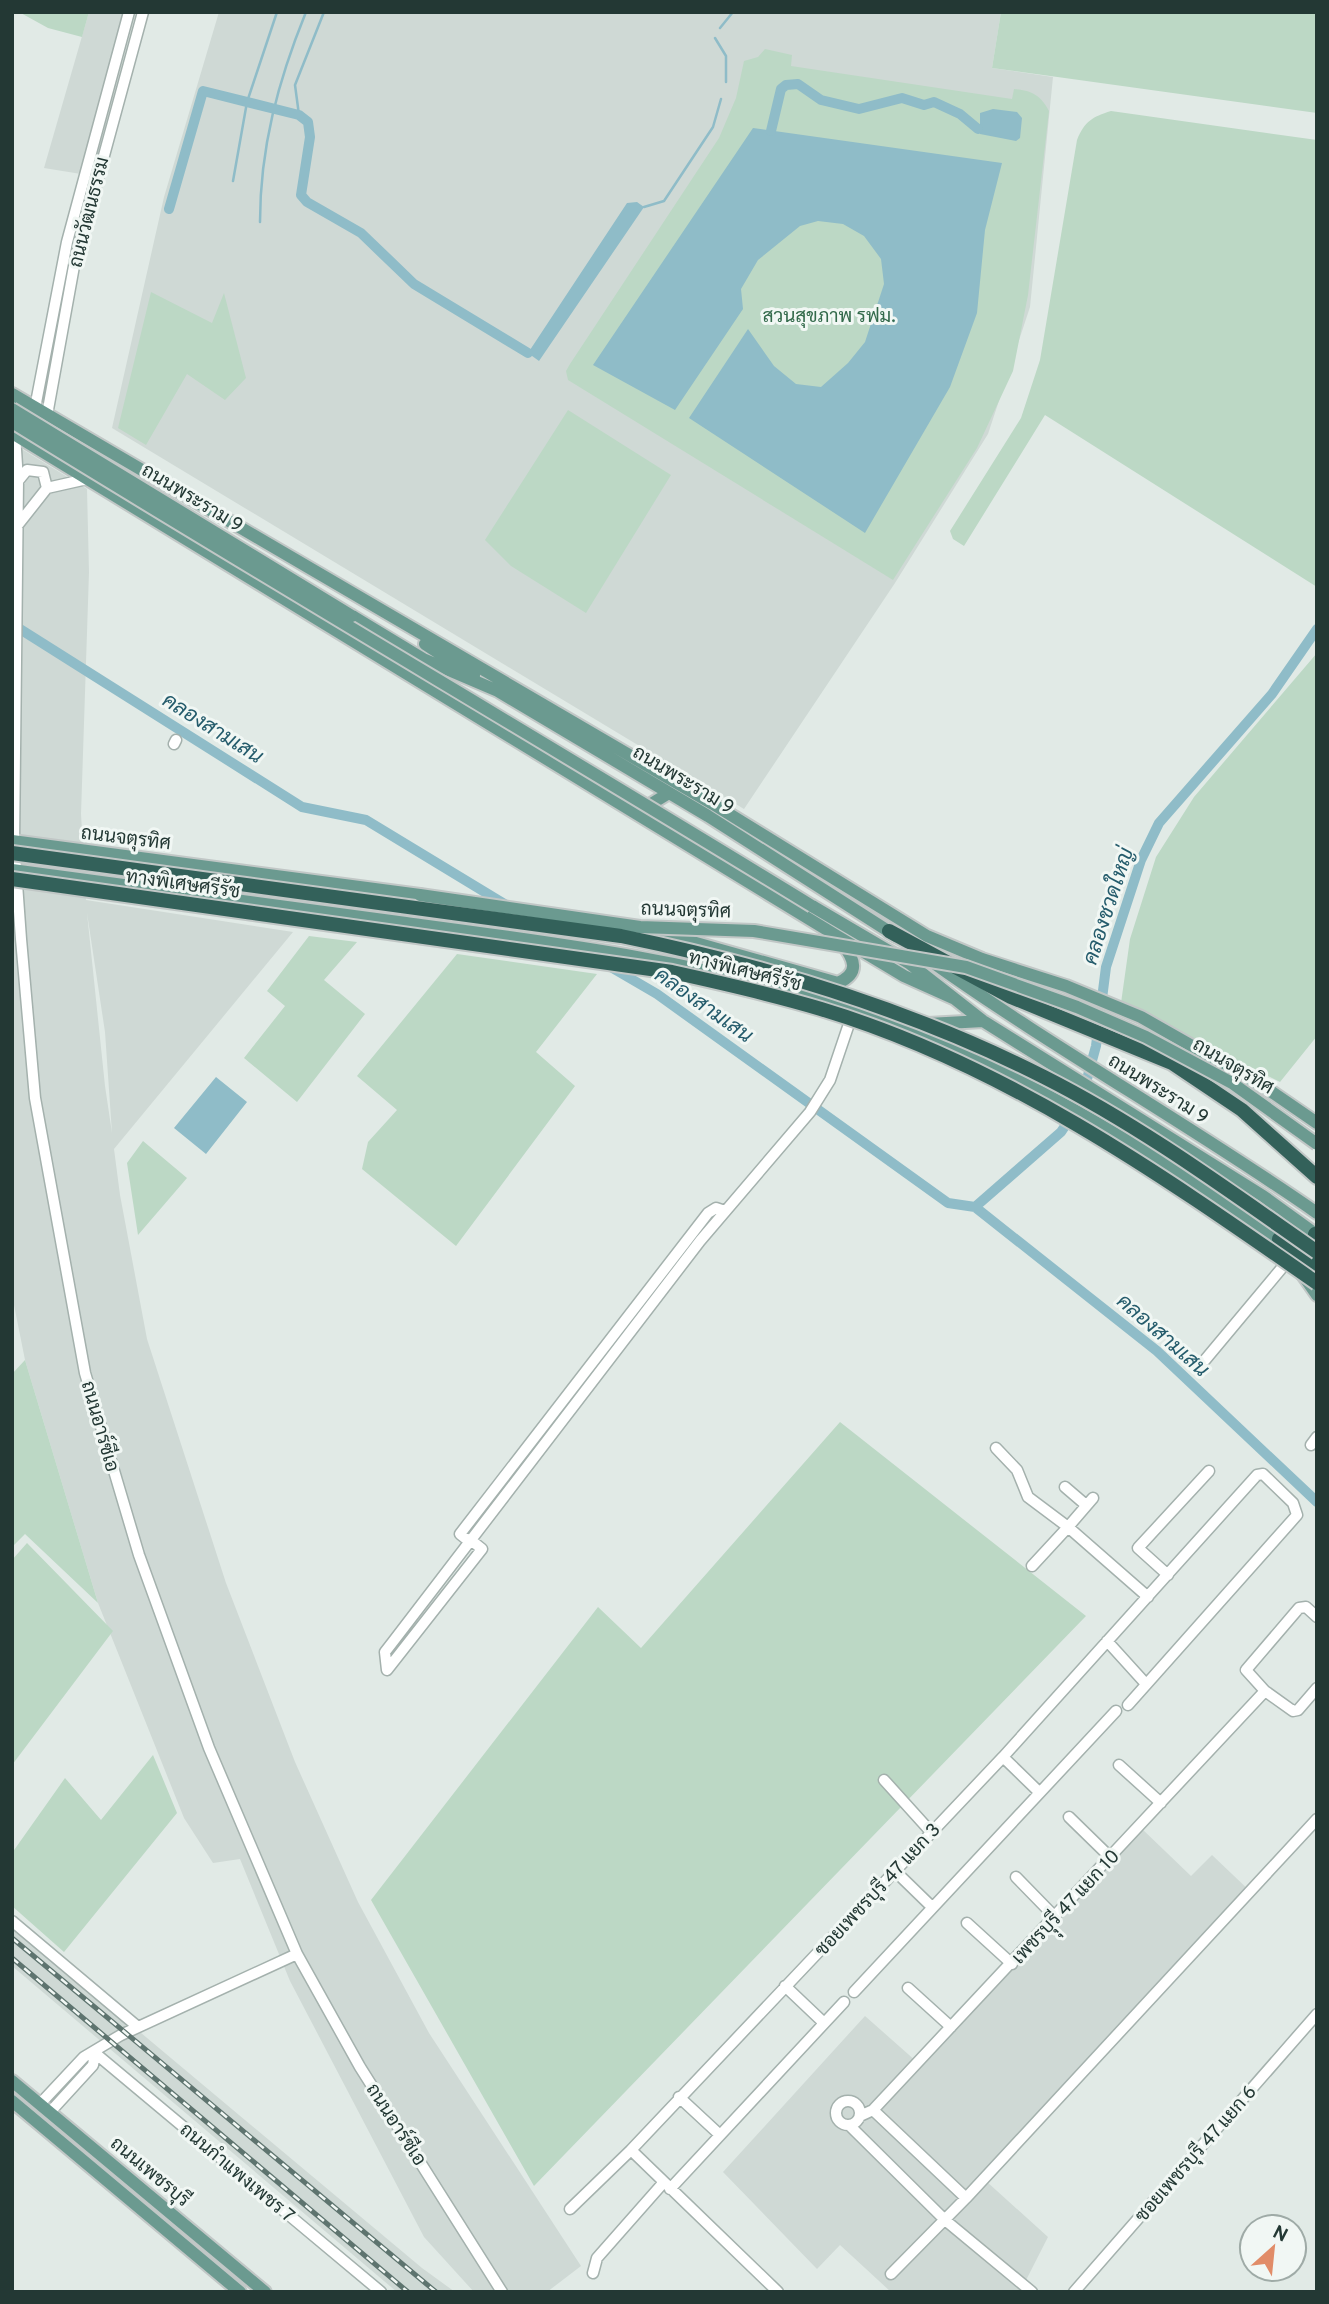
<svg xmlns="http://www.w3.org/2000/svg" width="1329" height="2304" font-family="Overpass,Sarabun,sans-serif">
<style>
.built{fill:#cfd9d5;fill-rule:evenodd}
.green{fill:#bcd8c5}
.water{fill:#8fbcc8}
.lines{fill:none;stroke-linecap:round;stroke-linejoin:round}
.stream{stroke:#8fbcc8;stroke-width:2.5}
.canal{stroke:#8fbcc8;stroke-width:10}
.minor-casing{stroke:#a4b1ad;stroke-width:13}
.major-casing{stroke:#c1c7c6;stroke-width:16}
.highway-casing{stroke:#c1c7c6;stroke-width:18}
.minor{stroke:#fff;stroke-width:10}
.major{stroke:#6b9a90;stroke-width:12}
.highway{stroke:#33615a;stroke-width:14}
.rail-casing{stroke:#5e746f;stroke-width:5}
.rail{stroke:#f1f7f4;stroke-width:2.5;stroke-dasharray:8;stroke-linecap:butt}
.major-bridge-casing{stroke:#c1c7c6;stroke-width:16;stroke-linecap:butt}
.highway-bridge-casing{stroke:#c1c7c6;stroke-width:18;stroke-linecap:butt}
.major-bridge{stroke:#6b9a90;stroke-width:12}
.highway-bridge{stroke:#33615a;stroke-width:14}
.labels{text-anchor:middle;stroke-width:6;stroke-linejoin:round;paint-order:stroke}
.street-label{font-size:19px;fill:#233834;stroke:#f1f7f4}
.park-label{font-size:19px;fill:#336a4b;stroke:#f1f7f4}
.water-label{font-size:21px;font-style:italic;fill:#255c6c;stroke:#f1f7f4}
</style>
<rect width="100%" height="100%" fill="#e1eae6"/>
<!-- built -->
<path class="built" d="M89 12H125L81 174 44 168Z
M219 12H1001L992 68 1053 77 1030 307 988 434 895 583 744 809 112 428 164 197Z
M12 443 87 489 89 572 81 814 86 900 293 932 114 1149 120 1195 147 1339 226 1583 295 1762 358 1902 429 2033 581 2266 547 2292H474L424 2237 290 1981 240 1859 213 1863 184 1818 98 1603 25 1360 12 1295ZM87 913 105 1032 112 1133 105 1086Z
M1140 1827 1191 1876 1212 1855 1253 1894 986 2181 1048 2237 1020 2292H891L840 2245 817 2269 723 2172 865 2016 917 2062Z
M12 1925 422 2268 455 2292H397L12 1966Z"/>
<!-- green -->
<path class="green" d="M19 12H89L82 37 48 28Z
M1001 12H1317V113L992 68Z
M765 49 792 55 791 66 1012 99 1014 89C1031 90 1041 95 1049 111L1028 295 1013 371 977 448 893 580 568 380 566 371 570 364 719 138 736 98 744 61 758 57Z
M1111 111 1317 140V587L1045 415 964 546 953 539 950 531 1021 418 1040 360 1077 140C1085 121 1092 117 1111 111Z
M151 292 212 323 224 293 246 378 225 400 187 374 146 445 118 428Z
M568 410 671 475 586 613 511 566 485 540Z
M1317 653V1036L1280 1082 1121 1003 1130 939 1156 857 1194 797Z
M309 936 357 942 324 980 365 1014 297 1102 244 1058 285 1006 267 991Z
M457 954 597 974 536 1052 575 1086 456 1246 362 1169 368 1142 397 1110 357 1076Z
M143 1141 187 1178 138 1235 127 1163Z
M25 1360 98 1603 25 1534 12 1547V1374Z
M840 1422 1086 1616 534 2186 371 1900 598 1607 641 1648Z
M27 1543 113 1631 12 1765V1560Z
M153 1755 177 1813 64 1952 12 1906V1853L65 1778 101 1820Z"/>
<!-- water -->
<path class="water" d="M993 109 1017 112 1022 118 1020 138 1016 141 980 134V113Z
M753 128 1002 163 985 230 977 313 950 387 865 533 689 418 748 329 774 366 796 384 821 387 848 363 865 342 884 284 881 259 864 236 843 224 818 221 800 226 758 260 741 289 743 309 675 410 593 365Z
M637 202 644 207 539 361 528 353 627 203Z
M216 1077 247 1102 206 1154 174 1128Z"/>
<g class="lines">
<!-- stream -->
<path class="stream" d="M720 28 733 12
M715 38 726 56V82
M299 115 295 85 324 12
M233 181 247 102 277 12
M644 207 664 201 713 127 721 99
M260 222C260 148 278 81 306 12"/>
<!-- canal -->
<path class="canal" d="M771 131 781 89 786 85 798 84 821 100 859 109 902 98 924 105 934 102 960 114 978 129
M169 209 203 91 299 115 308 122 310 137 301 195 307 202 361 233 414 284 528 353
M12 624 302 807 366 820 511 908
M609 966 657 994 948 1203 975 1207 1157 1351 1317 1502
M1084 1090 1096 1046 1106 967 1141 860 1159 823 1272 694 1317 629
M975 1207 1061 1132 1073 1114"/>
<defs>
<path id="minor" d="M35 408 67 242 129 12
M47 415 74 266 143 12
M15 434 18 481 14 842 21 939 35 1098 85 1373 139 1555 209 1748 297 1954 360 2067 502 2292
M18 481 27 470 43 472 47 488
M17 526 47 488 87 479
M174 744 176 740
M1205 1360 1291 1257
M1311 1445 1317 1437
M996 1448 1017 1470 1028 1497 1068 1527 1093 1498
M1065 1487 1086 1505
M470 1542 460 1534 708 1213 716 1208 725 1211
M1032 1566 1068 1527 1148 1597
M1168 1575 1138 1548 1209 1471
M1317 1617 1306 1607 1299 1608 1246 1670 1265 1691 1293 1711 1298 1710 1317 1688
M1107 1641 1146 1684
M387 1670 385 1652 392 1643 700 1241 810 1112 830 1080 852 1015
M387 1670 482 1549 472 1541
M1003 1757 1039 1792
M1119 1765 1161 1803
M884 1780 931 1832
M1069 1817 1111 1858
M895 1871 932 1907
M1016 1877 1055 1917
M12 1921 138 2027
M967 1923 1012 1964
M785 1986 824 2023
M908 1988 951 2027
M854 1992 1116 1711
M95 2053 381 2292
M679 2097 720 2135
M836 2113a12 12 0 1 1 24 0a12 12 0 1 1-24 0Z
M40 2104 84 2057 121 2035 297 1954
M873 2110 966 2198
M50 2112 93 2065 95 2053
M860 2116 873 2110 1265 1691
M849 2125 945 2220 1032 2292
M670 2189 844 2002
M570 2209 631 2150
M593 2273 597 2258 664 2182
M891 2274 966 2198 1317 1819
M778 2292 631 2150 1003 1757 1257 1475 1263 1474 1293 1503 1297 1515 1128 1705
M1074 2292 1317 2014"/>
<path id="major" d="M12 394 713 804 927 936 982 959 1066 986 1141 1017 1266 1088 1317 1123
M12 433 837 936 904 976 953 998
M352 616 423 659 498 691 708 816 896 936
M425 644 474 676
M650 817 651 804 669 793
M12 841 420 895
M12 870C143 888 274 906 406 923 557 943 709 962 854 1011 1006 1061 1148 1149 1279 1239L1283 1245
M812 906 909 963 983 1021 1263 1196 1317 1235
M650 930 838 983C860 973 855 960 842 943
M931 961C1056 1050 1191 1125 1317 1213
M928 1024 983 1021
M1303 1275 1317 1295
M12 2081 265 2292
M12 2101 240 2292"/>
<path id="highway" d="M889 931 1011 997 1172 1063 1242 1110 1317 1177
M1315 1234 1317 1237
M1279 1239 1317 1268"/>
</defs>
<!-- minor casing -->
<use href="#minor" class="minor-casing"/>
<!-- major casing -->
<use href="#major" class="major-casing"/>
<!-- highway casing -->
<use href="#highway" class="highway-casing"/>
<!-- minor -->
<use href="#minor" class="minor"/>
<!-- major -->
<use href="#major" class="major"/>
<!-- highway -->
<use href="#highway" class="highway"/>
<defs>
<path id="rail" d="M12 1938 436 2292
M12 1958 408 2292"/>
</defs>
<!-- rail casing -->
<use href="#rail" class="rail-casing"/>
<!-- rail -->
<use href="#rail" class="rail"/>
<defs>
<path id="major-bridge" d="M12 409 352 616
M12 422C278 586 546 743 812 906
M420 895 640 927 754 931 966 967 1077 1007 1146 1037 1232 1083 1317 1144"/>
<path id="highway-bridge" d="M12 853 621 936C768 966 910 1009 1044 1077 1141 1126 1228 1190 1317 1252
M12 879 672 972C722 983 772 994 821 1009 1004 1064 1162 1175 1317 1283"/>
</defs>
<!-- major-bridge casing -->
<use href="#major-bridge" class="major-bridge-casing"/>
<!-- highway-bridge casing -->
<use href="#highway-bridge" class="highway-bridge-casing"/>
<!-- major-bridge -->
<use href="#major-bridge" class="major-bridge"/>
<!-- highway-bridge -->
<use href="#highway-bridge" class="highway-bridge"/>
</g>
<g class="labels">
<!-- street labels -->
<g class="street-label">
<text transform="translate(88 212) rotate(-76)" y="7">ถนนวัฒนธรรม</text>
<text transform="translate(193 497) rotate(31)" y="7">ถนนพระราม 9</text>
<text transform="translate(684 779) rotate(31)" y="7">ถนนพระราม 9</text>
<text transform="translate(126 837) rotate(7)" y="7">ถนนจตุรทิศ</text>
<text transform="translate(183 883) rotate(8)" y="7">ทางพิเศษศรีรัช</text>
<text transform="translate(686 909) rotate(2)" y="7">ถนนจตุรทิศ</text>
<text transform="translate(745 970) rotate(14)" y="7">ทางพิเศษศรีรัช</text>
<text transform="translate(1234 1065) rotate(31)" y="7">ถนนจตุรทิศ</text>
<text transform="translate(1159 1088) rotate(32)" y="7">ถนนพระราม 9</text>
<text transform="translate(101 1426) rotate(74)" y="7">ถนนอาร์ซีเอ</text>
<text transform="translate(877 1889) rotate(-47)" y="7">ซอยเพชรบุรี 47 แยก 3</text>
<text transform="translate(1065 1906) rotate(-47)" y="7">เพชรบุุรี 47 แยก 10</text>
<text transform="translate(397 2124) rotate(57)" y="7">ถนนอาร์ซีเอ</text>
<text transform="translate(1195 2153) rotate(-49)" y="7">ซอยเพชรบุรี 47 แยก 6</text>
<text transform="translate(151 2171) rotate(40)" y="7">ถนนเพชรบุรี</text>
<text transform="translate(238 2172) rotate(40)" y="7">ถนนกำแพงเพชร 7</text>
</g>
<!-- park labels -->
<g class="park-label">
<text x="829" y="322">สวนสุขภาพ รฟม.</text>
</g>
<!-- water labels -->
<g class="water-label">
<text transform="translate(213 728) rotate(32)" y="7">คลองสามเสน</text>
<text transform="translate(1108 906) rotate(-72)" y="7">คลองชวดใหญ่</text>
<text transform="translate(704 1005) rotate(35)" y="7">คลองสามเสน</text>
<text transform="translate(1163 1335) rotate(41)" y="7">คลองสามเสน</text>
</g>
</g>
<!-- border -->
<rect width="1329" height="2304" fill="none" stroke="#233834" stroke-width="28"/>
<!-- north arrow -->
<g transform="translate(1273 2248) rotate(27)"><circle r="33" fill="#f1f7f4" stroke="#9faba7" stroke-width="2"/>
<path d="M0-5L12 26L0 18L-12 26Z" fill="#e18c68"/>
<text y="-10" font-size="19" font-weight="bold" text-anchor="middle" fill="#233834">N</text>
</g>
</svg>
